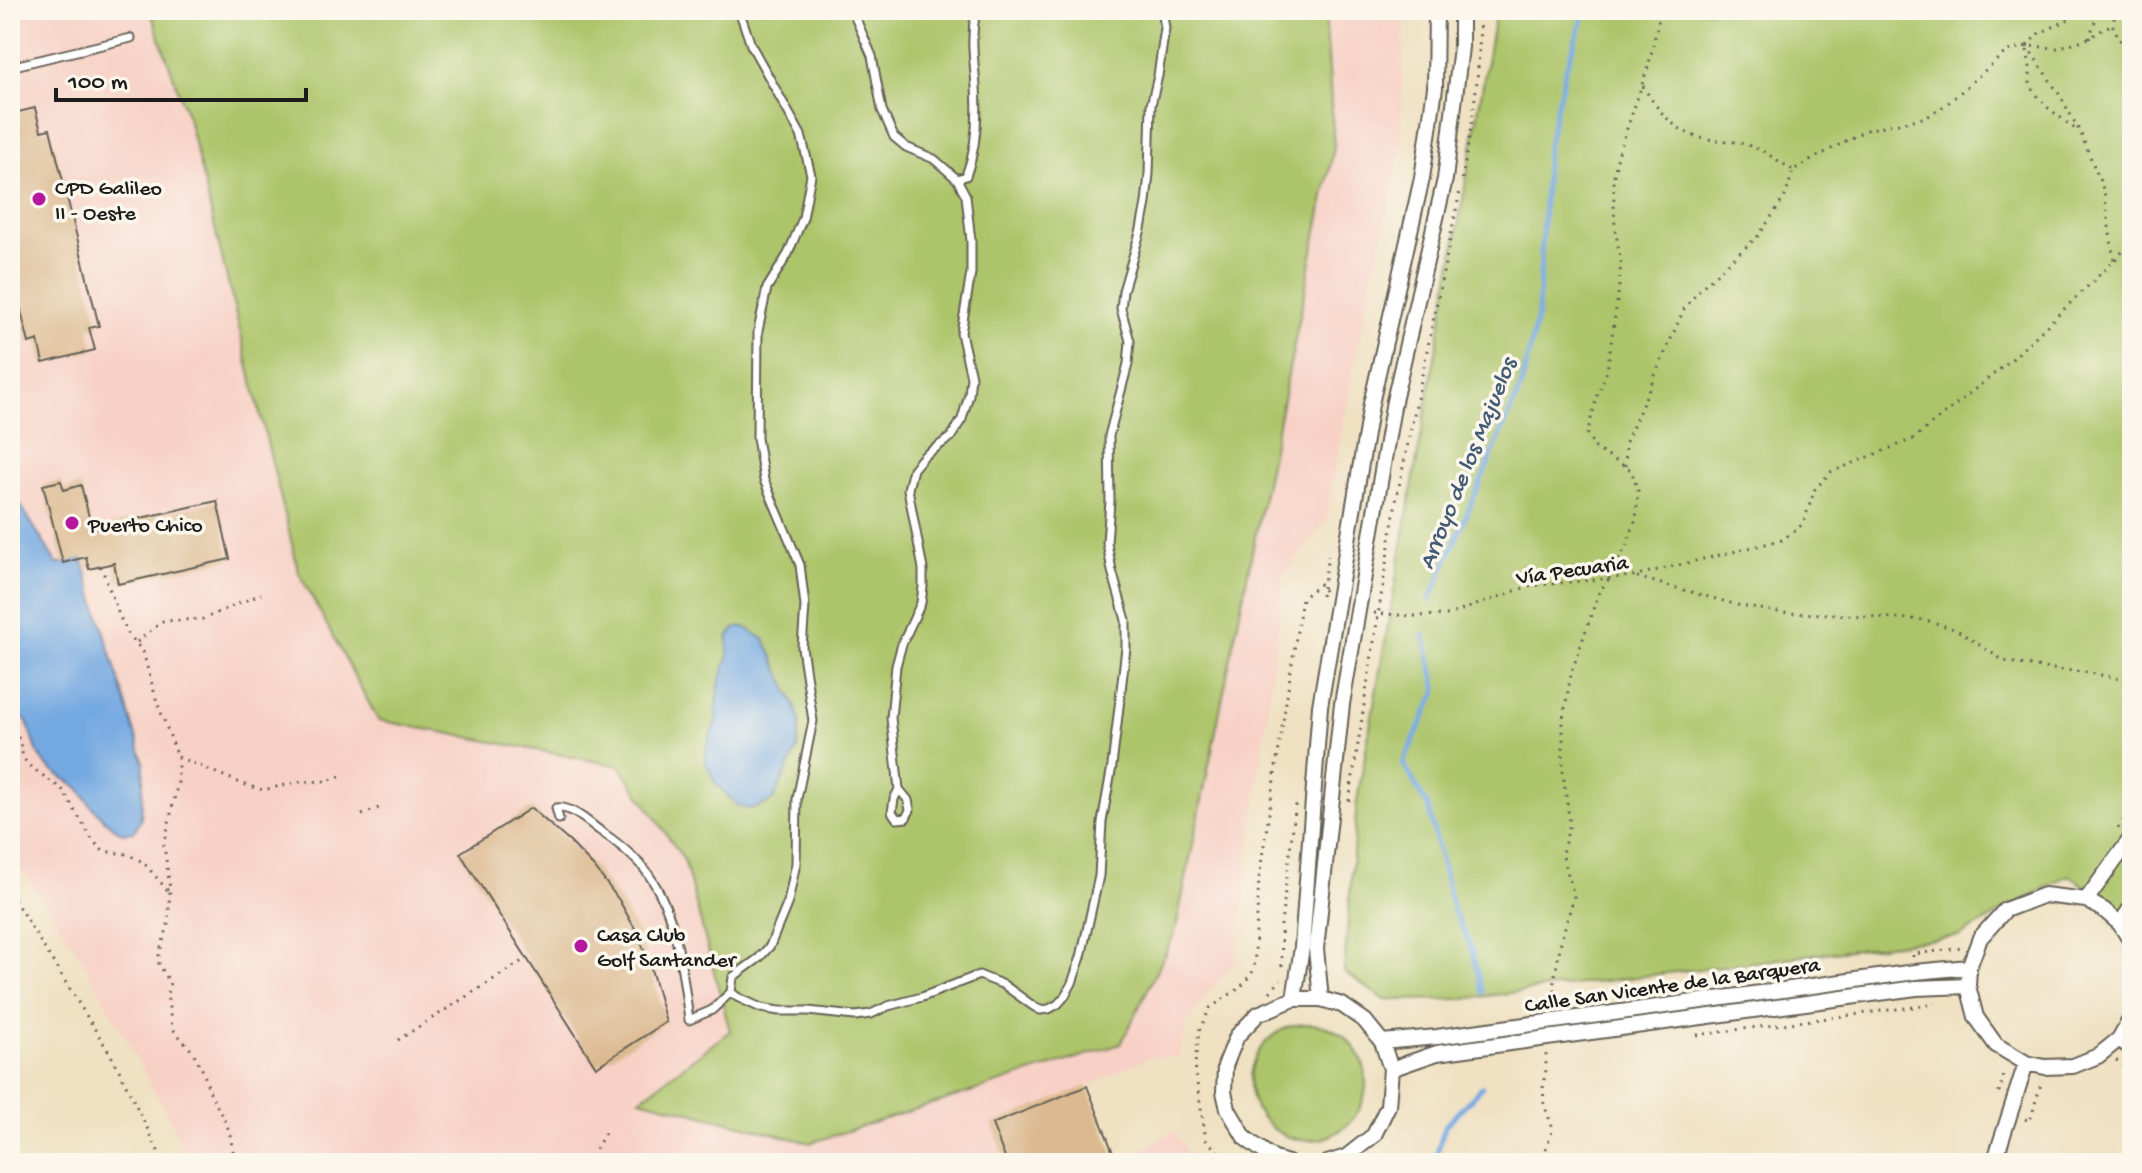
<svg xmlns="http://www.w3.org/2000/svg" width="2142" height="1173" font-family="'Gochi Hand',sans-serif">
<style>
.built{fill:#f7d1c6}
.green{fill:#adc56a;stroke:#647043;stroke-width:2}
.water{fill:#73a8e1;stroke:#48627e;stroke-width:2}
.lines{fill:none;stroke-linecap:round;stroke-linejoin:round}
.stream{stroke:#73a8e1;stroke-width:5}
.building{fill:#dcba91}
.service-casing{stroke:#666156;stroke-width:11}
.minor-casing{stroke:#666156;stroke-width:18}
.path{stroke:#666156;stroke-width:3;stroke-dasharray:2 6;stroke-linecap:butt}
.service{stroke:#fff;stroke-width:7}
.minor{stroke:#fff;stroke-width:14}
.poi-dot{fill:#b5179e;stroke:#fbf7ec;stroke-width:3}
.labels{text-anchor:middle;stroke-width:7;stroke-linejoin:round;paint-order:stroke}
.poi-label{font-size:22px;fill:#1c1c1c;stroke:#fbf7ec;text-anchor:start}
.street-label{font-size:22px;fill:#1c1c1c;stroke:#fbf7ec}
.water-label{font-size:24px;font-style:italic;fill:#435b75;stroke:#fbf7ec}
</style>
<rect width="100%" height="100%" fill="#fbf7ec"/>
<filter id="ink" filterUnits="userSpaceOnUse"><feTurbulence type="fractalNoise" baseFrequency=".0125" numOctaves="2"/><feDisplacementMap in="SourceGraphic" scale="16" xChannelSelector="R" yChannelSelector="G"/><feConvolveMatrix kernelMatrix="1 2 1 2 8 2 1 2 1" color-interpolation-filters="sRGB"/></filter>
<filter id="wash" filterUnits="userSpaceOnUse"><feTurbulence type="fractalNoise" baseFrequency=".006" numOctaves="4" result="noise"/><feDisplacementMap in="SourceGraphic" scale="32" xChannelSelector="R" yChannelSelector="G"/><feGaussianBlur stdDeviation="1.8" result="paint"/><feColorMatrix in="noise" values="0 0 0 0 0 0 0 0 0 0 0 0 0 0 0 0 0 1.4 0 .05"/><feComposite in="paint" operator="in"/></filter>
<g filter="url(#wash)">
<rect width="100%" height="100%" fill="#efe1c2"/>
<!-- built -->
<path class="built" d="M10 10H1404L1401 148 1354 364 1326 521 1285 574 1235 965 1206 994 1184 1030 1179 1057H1150L1087 1086 1081 1163H188L173 1125 78 952 10 853Z
M1175 1131 1192 1163H1114L1149 1146Z"/>
<!-- green -->
<path class="green" d="M150 10H1325L1334 147 1175 933 1121 1044 810 1143 640 1099 730 1031 684 860 620 766 378 720 299 573 188 118Z
M1496 10H2132V920L2069 875 1959 936 1463 999 1385 1000 1344 972 1357 801Z
M1250 1082a58 58 0 1 1 116 0a58 58 0 1 1-116 0Z"/>
<!-- water -->
<path class="water" d="M10 488 57 564 82 558 144 763 141 819 134 832 122 833 109 824 91 806 79 788 50 769 39 756 27 722 10 707Z
M745 627 765 640 795 705 800 722 797 749 773 800 766 804 750 809 738 806 716 784 705 760 707 746 716 721 719 684 728 658V637L736 628Z"/>
<g class="lines">
<!-- stream -->
<path class="stream" d="M1430 600 1521 387 1538 314 1547 147 1566 68 1586 10
M1424 635 1437 690 1403 763 1428 807 1453 910 1469 942 1483 992
M1434 1163 1445 1126 1482 1087"/>
</g>
<g id="blocks">
<!-- building -->
<path class="building" d="M35 108 41 131 50 129 99 326 89 328 95 350 43 363 38 340 29 343 10 267V114Z
M61 481 64 490 81 485 92 529 217 501 230 559 118 584 114 563 89 569 86 557 63 563 43 485Z
M531 808 571 843 594 867 619 900 638 934 651 969 666 1022 596 1067 460 853Z
M1087 1086 1117 1163H1007L992 1124Z"/>
</g>
</g>
<g filter="url(#ink)">
<use href="#blocks" fill-opacity="0" stroke="#666156" stroke-width="2"/>
<g class="lines">
<defs>
<path id="service" d="M854 10 855 17 872 56 882 110 894 137 906 147 934 159 957 179 966 196 971 241V273L961 333 971 377 969 395 962 419 951 437 924 456 913 469 908 489 923 569V587L921 603 902 644 896 666 891 718 899 789 894 799 892 812 897 819 906 818 910 810 908 800 899 789
M10 67 131 38
M957 179 966 176C976 149 978 115 976 87 974 58 970 39 976 10
M559 819 556 808C571 806 587 821 599 830 614 840 630 853 642 866 677 908 682 968 689 1020L712 1010 731 992 733 977 759 958 770 946 788 902 796 863 797 799 813 721 802 647 805 606 800 565 764 480 757 438 758 331 767 288 788 254 803 218 811 175 801 135 751 45 739 10
M731 992 737 997 761 1008 779 1011H808L855 1016 871 1014 888 1006 922 997 979 975 1004 985 1033 1006 1040 1010 1049 1009 1058 1004 1065 996 1072 983 1081 957 1099 876 1102 822 1112 766 1126 648V620L1112 571 1107 543 1110 501 1109 436 1128 364 1130 341 1121 309 1123 291 1141 229 1146 203 1149 174 1151 105 1158 76 1165 28 1162 10"/>
<path id="minor" d="M2086 900 2132 837
M2120 924 2132 906
M2132 943 2120 924 2104 910 2086 900 2044 895 2005 910 1980 938 1969 967 1968 986 1976 1017 1996 1045 2026 1063 2045 1067 2073 1066 2098 1056 2119 1039 2132 1016
M1294 999 1302 947 1320 706 1371 404 1422 178 1435 88 1436 10
M1321 999 1316 949 1342 704 1394 401 1445 179 1461 47V10
M2119 1039 2132 1049
M1382 1042 1437 1037 1915 972 1969 967
M1391 1069 1437 1053 1916 988 1968 986
M1288 1163 1274 1159 1245 1138 1228 1109 1224 1092 1225 1066 1237 1036 1258 1014 1294 999H1321L1342 1005 1365 1021 1382 1042 1391 1069 1388 1106 1374 1135 1346 1157 1327 1163
M1994 1163 2026 1063"/>
</defs>
<!-- service casing -->
<use href="#service" class="service-casing"/>
<!-- minor casing -->
<use href="#minor" class="minor-casing"/>
<!-- path -->
<path class="path" d="M2117 10 2112 24 2132 64
M2089 38 2099 10
M2027 46 2061 97 2081 134 2104 191 2114 261
M2027 46 2038 34 2089 10
M2027 50 2030 67V87L2047 107 2079 132
M1643 86C1656 108 1673 131 1701 138 1715 141 1730 140 1744 144 1761 148 1778 161 1793 170
M1462 179C1472 123 1482 67 1479 10
M1625 466 1626 442 1684 309 1701 288 1759 235 1786 195 1793 170 1866 130 1927 117 1947 104 2007 51 2027 46 2057 48 2089 38 2112 24
M101 566 119 615 127 632 143 652 157 702 178 757V782L164 845 170 889 168 926 159 954V964L170 983 167 993 172 1028 193 1052 203 1071 209 1090 229 1130 234 1156 238 1163
M1637 577 1741 606 1784 613 1833 614 1926 620 1957 630 2004 661 2042 668 2085 672 2132 681
M1321 596 1328 556
M1374 613 1412 616 1448 615 1529 586 1633 576 1782 540 1803 524 1815 489 1831 472 1913 439 2010 361 2114 261 2132 241
M137 642 163 621 203 619 261 594
M10 723 19 739 23 757 28 765 62 789 93 841 103 851 127 854 143 862 170 893
M178 757 243 784 263 790 299 782 328 781 343 775
M1349 801 1396 501 1460 191
M362 815 379 808
M2118 828 2132 808
M10 893 114 1060 164 1163
M1913 957V954L1962 948
M1282 966 1281 924 1296 802
M1270 992 1281 980
M1562 1005 1553 987 1561 941 1574 896 1562 853 1570 824 1563 774V719L1571 674 1599 592 1609 579 1626 546 1636 519 1638 491 1631 470 1596 449 1587 434 1597 396 1607 371 1618 295 1621 262 1615 228 1613 180 1618 155 1649 64 1658 22 1663 10
M1697 1035 1936 1004
M398 1040 527 958
M2116 1060 2132 1071
M1999 1093 2005 1070
M2025 1119 2030 1121 2042 1080
M596 1149 606 1131
M1230 1163 1206 1140 1197 1083 1195 1064 1199 1031 1210 1008 1241 987 1254 970 1259 878 1302 598 1320 584 1324 591
M1538 1163 1544 1154 1553 1129 1544 1104 1543 1084 1546 1070V1054"/>
<!-- service -->
<use href="#service" class="service"/>
<!-- minor -->
<use href="#minor" class="minor"/>
</g>
</g>
<!-- markers -->
<g class="poi-dot">
<circle cx="39" cy="199" r="8"/>
<circle cx="72" cy="523" r="8"/>
<circle cx="581" cy="946" r="8"/>
</g>
<g class="labels">
<!-- poi labels -->
<g class="poi-label">
<text x="55" y="194">CPD Galileo<tspan x="55" dy="25">II - Oeste</tspan></text>
<text x="88" y="531">Puerto Chico</text>
<text x="597" y="941">Casa Club<tspan x="597" dy="25">Golf Santander</tspan></text>
</g>
<!-- street labels -->
<g class="street-label">
<text transform="translate(1572 568) rotate(-8)" y="8">Vía Pecuaria</text>
<text transform="translate(1672 983) rotate(-8)" y="8">Calle San Vicente de la Barquera</text>
</g>
<!-- water labels -->
<g class="water-label">
<text transform="translate(1466 463) rotate(-68)" y="8">Arroyo de los Majuelos</text>
</g>
</g>
<!-- margin -->
<rect width="2142" height="1173" fill="none" stroke="#fbf7ec" stroke-width="40"/>
<!-- scale -->
<path d="M56 88v12h250v-12" fill="none" stroke="#1c1c1c" stroke-width="4"/>
<text x="68" y="88" font-size="24" fill="#1c1c1c" stroke="#fbf7ec" stroke-width="6" paint-order="stroke">100 m</text>
</svg>
